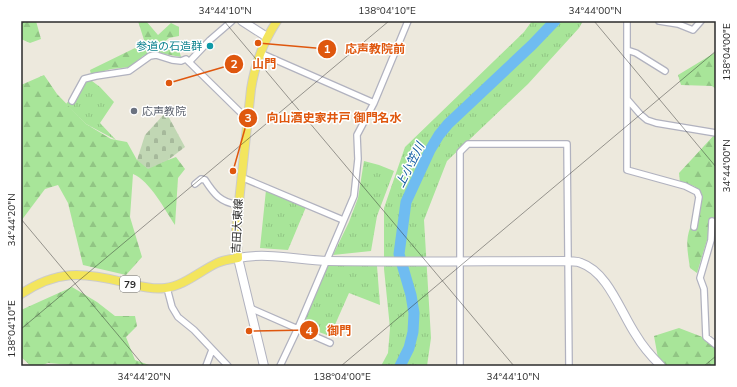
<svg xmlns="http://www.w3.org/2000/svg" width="737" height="387" font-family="'Nunito Sans','Noto Sans JP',sans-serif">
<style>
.grass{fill:url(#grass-tufts)}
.forest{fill:url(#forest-firs)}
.cemetery{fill:url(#cemetery-stones)}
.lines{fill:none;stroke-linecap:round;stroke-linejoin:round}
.river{stroke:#6fbcf1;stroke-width:11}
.street-casing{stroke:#b1b2bf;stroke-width:8}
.secondary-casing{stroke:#b1b2bf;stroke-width:10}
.primary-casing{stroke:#ccc;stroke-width:10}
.street{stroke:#fff;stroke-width:5.5}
.secondary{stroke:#fff;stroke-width:8}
.primary{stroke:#f3e55d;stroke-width:8}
.ticks{fill:none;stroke:#2b2b2b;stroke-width:1;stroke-opacity:0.45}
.culture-dot{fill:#0f9aa8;stroke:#fff;stroke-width:1.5}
.worship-dot{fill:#6b7280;stroke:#fff;stroke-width:1.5}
.labels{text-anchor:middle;stroke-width:3;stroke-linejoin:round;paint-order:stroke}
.shield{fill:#fff;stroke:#6b6b6b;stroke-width:1}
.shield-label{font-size:10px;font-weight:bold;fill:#2b2b2b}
.culture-label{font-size:11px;fill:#0d838f;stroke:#fff;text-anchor:end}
.worship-label{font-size:11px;fill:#5b616d;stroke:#fff;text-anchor:start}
.street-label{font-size:11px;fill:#2b2b2b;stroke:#fff}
.water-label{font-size:12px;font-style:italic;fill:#0b589f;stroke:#fff}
.leader{fill:none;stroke:#df570e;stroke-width:1.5}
.callout-dot{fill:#df570e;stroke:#fff;stroke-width:1.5}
.mark-label{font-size:12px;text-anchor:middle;font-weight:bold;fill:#fff}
.callout-label{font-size:12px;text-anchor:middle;font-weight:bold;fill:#df570e;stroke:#fff;stroke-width:3;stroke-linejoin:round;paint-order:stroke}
.neatline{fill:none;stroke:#2b2b2b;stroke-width:1.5}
.ticks-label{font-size:10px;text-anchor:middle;fill:#2b2b2b}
</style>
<defs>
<pattern id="grass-tufts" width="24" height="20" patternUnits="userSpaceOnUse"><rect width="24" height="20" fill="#a8e599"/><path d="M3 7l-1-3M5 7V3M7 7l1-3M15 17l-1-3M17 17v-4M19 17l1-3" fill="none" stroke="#91c584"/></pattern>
<pattern id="forest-firs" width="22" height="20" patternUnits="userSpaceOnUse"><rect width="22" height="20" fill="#a8e599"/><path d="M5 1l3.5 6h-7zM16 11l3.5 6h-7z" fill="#91c584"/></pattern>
<pattern id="cemetery-stones" width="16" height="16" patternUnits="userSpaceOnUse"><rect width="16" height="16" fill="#c1d7b4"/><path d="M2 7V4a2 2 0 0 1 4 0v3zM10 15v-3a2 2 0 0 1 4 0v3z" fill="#a6b99b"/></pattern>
</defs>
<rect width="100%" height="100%" fill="#ede9dd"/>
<!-- grass -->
<path class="grass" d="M532 21H583L579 28 528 84 447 161 424 220 431 338 427 366H381L388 353 390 328 384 269V208L405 147 524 32Z
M88 78 100 87 114 102 100 123 116 140 86 124 66 104Z
M364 161 379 165 394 171 377 216 371 251 333 255 349 222 358 198Z
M266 190 306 207 288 250 260 248Z
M327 264 377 266 380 305 349 293 330 336 302 326Z"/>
<!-- forest -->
<path class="forest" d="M21 21H36L41 39 30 43 21 39Z
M138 21H146L158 35 171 23 179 27V36L169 38 161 45 165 49 179 50 181 57 154 52 143 56 130 67 111 69 91 75 90 70 135 48 137 44 144 40Z
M716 52V89L712 86 681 85 678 75Z
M44 75 57 94 86 124 111 139 127 142 137 160H168L176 157 185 169 178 178 175 225C165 210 150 181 133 174L130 217 142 257 126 275 83 265 68 203 58 185 45 189 21 221V85Z
M716 133V230L711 227 697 273 690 268C688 254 685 242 690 228 695 213 700 209 701 192L694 186 680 183 679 173Z
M72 287 97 302 115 316H135L137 326 126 337 135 360 152 366H71V365L48 363 40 366H31L21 357V310Z
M679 328 705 338 716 350V366H666L658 358 654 336Z"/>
<!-- cemetery -->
<path class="cemetery" d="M166 112 185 147 168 160 148 169 137 160 145 135Z"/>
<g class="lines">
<!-- river -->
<path class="river" d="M400 366 409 348 413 332 414 313 411 295 399 254 406 202 430 150 439 135 448 124 532 45 555 21"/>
<defs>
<path id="street" d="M627 21V99L640 114 647 120 656 123 716 133
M659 21 678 24 693 30 701 21
M627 50 636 53 665 71
M260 53 374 103
M189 62 210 40 232 21
M627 99V170L685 186 697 192 699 197 694 227
M72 101 84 79 96 76 129 71 150 56 156 55 172 60 181 61 186 59 241 113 248 115
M241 177 343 220
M195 184 201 179 205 180C214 194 220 202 238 205
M712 221 711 240 700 278 704 289 706 337 716 345
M167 288 172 307 178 317 194 330 228 366
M250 308 330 343
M206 366 212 350
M280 366 298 328 354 196 358 159 357 135 374 103 408 21
M460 366V152L468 144H567L569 366"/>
<path id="secondary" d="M242 21 267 37
M264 366 238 258C267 252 298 260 328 261 409 262 489 261 569 261 572 262 577 261 581 263 608 272 621 313 636 335 643 347 651 356 661 366"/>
<path id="primary" d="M21 294C57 270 82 272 123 282 136 285 151 290 165 288 184 286 200 271 217 263 223 260 231 259 238 258L236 230 251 89C255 64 263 42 277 21"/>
</defs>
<!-- street casing -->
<use href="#street" class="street-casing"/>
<!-- secondary casing -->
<use href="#secondary" class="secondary-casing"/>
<!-- primary casing -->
<use href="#primary" class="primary-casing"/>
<!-- street -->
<use href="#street" class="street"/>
<!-- secondary -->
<use href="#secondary" class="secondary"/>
<!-- primary -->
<use href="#primary" class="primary"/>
</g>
<!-- ticks -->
<path class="ticks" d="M224 21 514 366M594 21 716 167M21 24 25 21M21 219 144 366M21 329 389 21M341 366 716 51M704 366 716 356"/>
<!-- markers -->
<circle class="culture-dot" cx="210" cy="46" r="4"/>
<circle class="worship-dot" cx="134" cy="111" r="4"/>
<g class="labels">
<!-- shield labels -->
<rect class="shield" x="120" y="276" width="20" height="16" rx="3"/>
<g class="shield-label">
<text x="130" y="288">79</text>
</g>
<!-- culture labels -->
<g class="culture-label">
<text x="202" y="50">参道の石造群</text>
</g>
<!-- worship labels -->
<g class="worship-label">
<text x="142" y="115">応声教院</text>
</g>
<!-- street labels -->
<g class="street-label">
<text transform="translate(237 226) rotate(-87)" y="4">吉田大東線</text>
</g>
<!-- water labels -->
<g class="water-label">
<text transform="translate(410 165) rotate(-63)" y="4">上小笠川</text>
</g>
</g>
<!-- callouts -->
<path class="leader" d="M258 43L327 49M169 83L234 64M233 171L248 118M249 331L309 330"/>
<g class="callout-dot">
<circle cx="258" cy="43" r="4"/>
<circle cx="169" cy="83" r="4"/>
<circle cx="233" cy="171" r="4"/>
<circle cx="249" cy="331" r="4"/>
<circle cx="327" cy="49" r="10"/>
<circle cx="234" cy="64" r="10"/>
<circle cx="248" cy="118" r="10"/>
<circle cx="309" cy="330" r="10"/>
</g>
<g class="mark-label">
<text x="327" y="53">1</text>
<text x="234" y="68">2</text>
<text x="248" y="122">3</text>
<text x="309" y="335">4</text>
</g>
<g class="callout-label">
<text x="375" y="53">応声教院前</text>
<text x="264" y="68">山門</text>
<text x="334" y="122">向山酒史家井戸 御門名水</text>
<text x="339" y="335">御門</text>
</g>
<!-- border -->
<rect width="737" height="387" fill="none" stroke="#ffffff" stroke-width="44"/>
<rect x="22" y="22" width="693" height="343" class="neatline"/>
<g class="ticks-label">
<text x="225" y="14">34°44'10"N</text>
<text x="387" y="14">138°04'10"E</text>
<text x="595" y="14">34°44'00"N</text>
<text transform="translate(726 52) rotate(-90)" y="4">138°04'00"E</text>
<text transform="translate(726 166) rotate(-90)" y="4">34°44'00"N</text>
<text transform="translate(11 220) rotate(-90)" y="4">34°44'20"N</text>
<text transform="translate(11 329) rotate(-90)" y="4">138°04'10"E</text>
<text x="144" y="380">34°44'20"N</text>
<text x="342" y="380">138°04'00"E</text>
<text x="513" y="380">34°44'10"N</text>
</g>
</svg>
